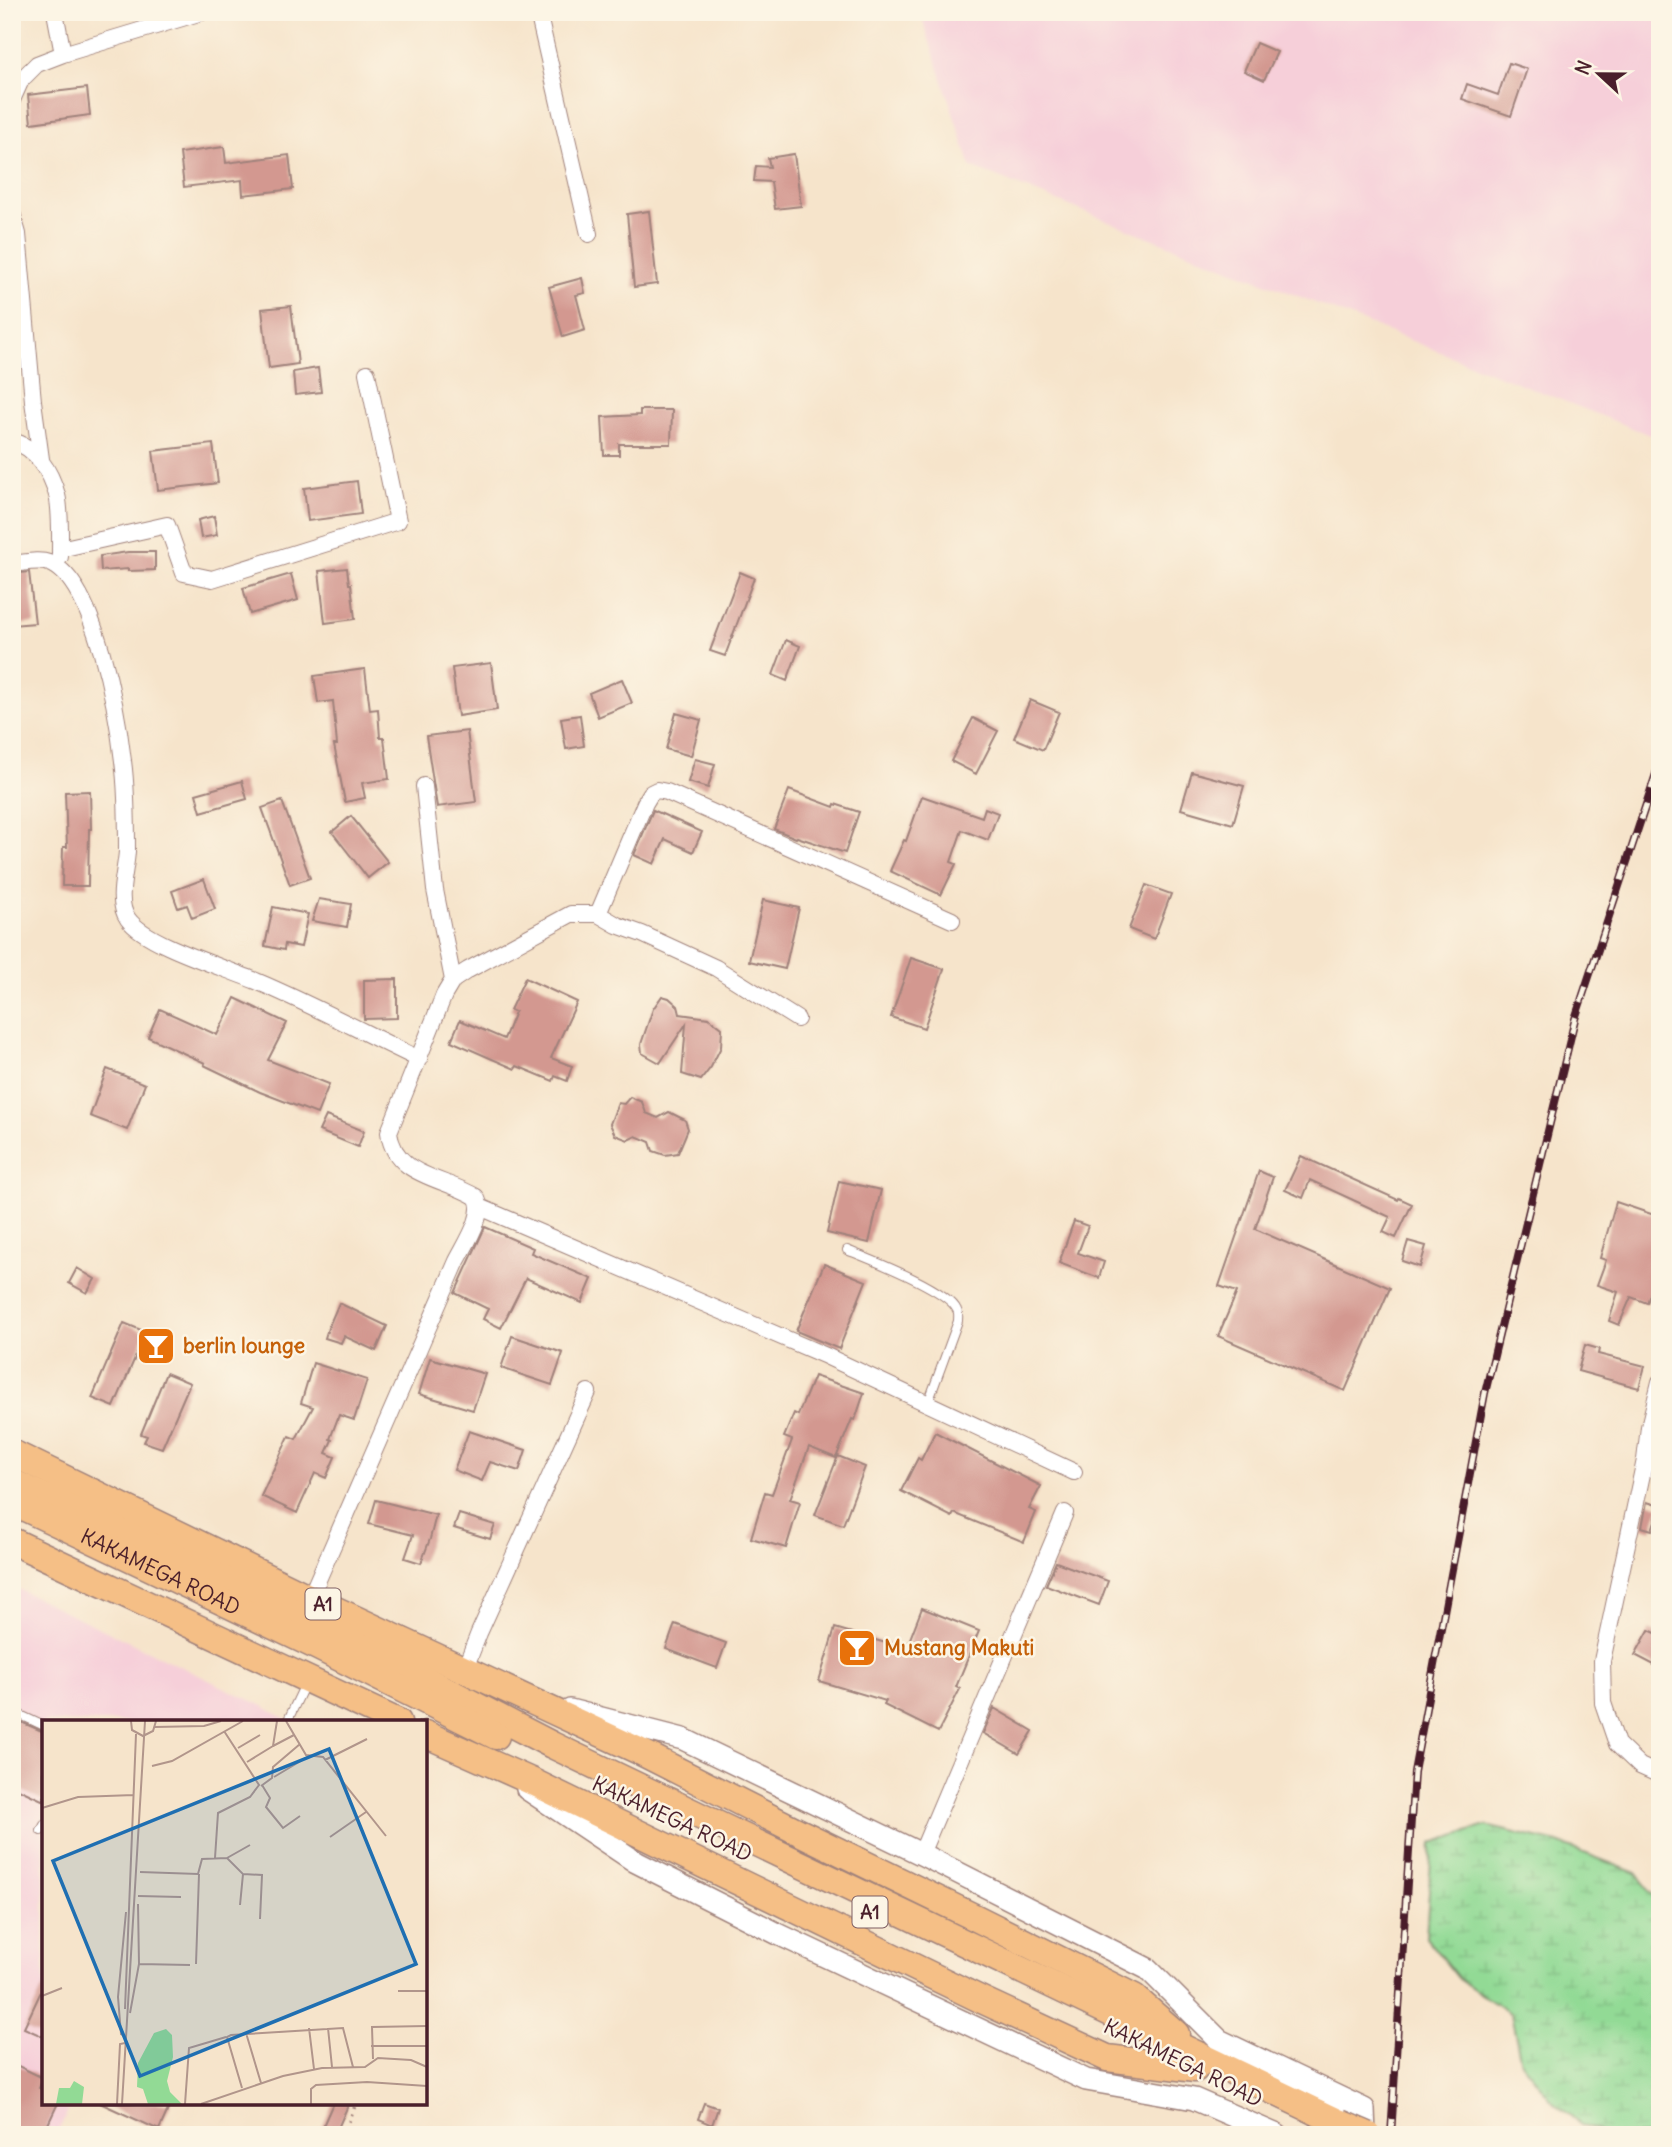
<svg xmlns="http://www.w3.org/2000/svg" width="1672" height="2147" font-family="Delius,sans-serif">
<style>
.built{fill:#f6cfd9}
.wetland{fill:url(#wetland-marsh);stroke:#6e7c60;stroke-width:2}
.building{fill:#d39890}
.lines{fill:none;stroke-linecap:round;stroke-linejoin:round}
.service-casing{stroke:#a0827b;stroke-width:10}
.minor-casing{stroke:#a0827b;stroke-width:18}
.tertiary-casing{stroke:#a0827b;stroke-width:24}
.trunk-casing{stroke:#a0827b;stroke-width:29}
.path{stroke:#a0827b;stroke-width:3.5;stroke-dasharray:2 5;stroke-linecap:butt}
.service{stroke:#fff;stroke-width:8}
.minor{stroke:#fff;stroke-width:16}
.tertiary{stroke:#fff;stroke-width:21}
.trunk{stroke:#f5bf86;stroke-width:26}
.rail-casing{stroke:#4a1f2b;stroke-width:8}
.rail{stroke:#fcf5e5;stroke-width:5;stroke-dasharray:16;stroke-linecap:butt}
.trunk-bridge-casing{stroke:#a0827b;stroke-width:29;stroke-linecap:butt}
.trunk-bridge{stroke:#f5bf86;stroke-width:26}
.labels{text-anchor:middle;stroke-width:5;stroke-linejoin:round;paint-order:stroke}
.shield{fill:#fcf5e5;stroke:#7f5f63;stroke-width:2}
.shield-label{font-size:19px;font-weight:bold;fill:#4a1f2b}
.food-label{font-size:21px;font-weight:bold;fill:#c56008;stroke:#fcf5e5;text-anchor:start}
.street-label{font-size:21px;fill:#4a1f2b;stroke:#fcf5e5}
.inset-road{fill:none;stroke:#b1958b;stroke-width:2}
.view{fill:#1f6fb2;fill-opacity:0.15;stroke:#1f6fb2;stroke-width:3.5}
.inset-edge{fill:none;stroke:#4a1f2b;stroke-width:3.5}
</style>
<defs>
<pattern id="wetland-marsh" width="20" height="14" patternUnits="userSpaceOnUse" patternTransform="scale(1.75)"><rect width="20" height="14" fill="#92da95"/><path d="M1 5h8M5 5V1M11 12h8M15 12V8" fill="none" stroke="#7fbb81"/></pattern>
</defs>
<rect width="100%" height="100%" fill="#fcf5e5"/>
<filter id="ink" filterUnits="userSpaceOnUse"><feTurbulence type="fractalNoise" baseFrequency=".0143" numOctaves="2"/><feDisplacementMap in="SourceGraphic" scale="14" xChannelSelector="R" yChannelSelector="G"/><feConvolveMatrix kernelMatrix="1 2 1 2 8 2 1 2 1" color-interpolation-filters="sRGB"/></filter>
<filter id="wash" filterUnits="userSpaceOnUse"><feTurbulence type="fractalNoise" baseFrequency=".00686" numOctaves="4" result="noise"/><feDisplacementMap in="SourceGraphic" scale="28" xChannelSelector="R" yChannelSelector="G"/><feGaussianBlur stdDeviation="1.57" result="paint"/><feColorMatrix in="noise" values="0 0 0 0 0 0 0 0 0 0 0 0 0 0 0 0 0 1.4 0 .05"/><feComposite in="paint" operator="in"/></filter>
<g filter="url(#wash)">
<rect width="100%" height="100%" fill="#f6e4cb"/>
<!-- built -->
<path class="built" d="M920 12H1660V439L971 167Z
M12 1586 263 1706 291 1722H44V2103H72L56 2135H12Z"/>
<!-- wetland -->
<path class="wetland" d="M1486 1826 1558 1843 1636 1873 1660 1905V2135H1607L1581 2124 1553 2102 1521 2062 1511 2014 1459 1979 1426 1938 1432 1843Z"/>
<g id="blocks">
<!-- building -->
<path class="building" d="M1256 43 1277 52 1264 80 1244 71Z
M1509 63 1527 69 1511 116 1462 99 1467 84 1498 95Z
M87 88 90 115 31 123 28 95Z
M224 147 226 163 289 155 293 189 243 195 242 180 184 187 180 153Z
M794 154 801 206 775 209 771 182 754 181 756 166 770 167 768 158Z
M649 211 657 284 634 287 627 214Z
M582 278 585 293 576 295 585 330 563 337 549 287Z
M291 306 298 364 269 368 262 309Z
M318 368 321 392 295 395 293 372Z
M640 410H672L671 444H619V455H604L602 417 640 415Z
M213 444 218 483 158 490 153 451Z
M357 481 361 514 308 521 304 488Z
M214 516 217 535 201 538 198 520Z
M128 552H155V570L128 571V569L101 571 100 556Z
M347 568 349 584H351L355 619 325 623 319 571Z
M29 572 35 623 12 625V574Z
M740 572 754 578 725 656 710 651Z
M291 574 298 600 250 614 243 588Z
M786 640 800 646 787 681 773 675Z
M491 663 497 710 458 716 452 668Z
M365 669 370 710 378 709 380 738H384L389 779 362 783 365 798 345 802 334 745H337L333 701 318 703 314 676Z
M622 679 632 703 598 717 589 693Z
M1030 700 1059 712 1043 750 1014 738Z
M676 713 701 720 691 756 666 749Z
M580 715 584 746 566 749 561 718Z
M973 718 998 731 976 774 951 761Z
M467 731 476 802 437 807 426 736Z
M695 759 715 764 708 788 688 782Z
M1192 772 1244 786 1233 824 1181 809Z
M242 781 247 799 201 812 196 794Z
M789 790 834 807 835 804 859 812 845 853 797 837 796 838 774 829Z
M90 791 91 829H89L88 886H62L63 847H67L65 792Z
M922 796 982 817 985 808 998 813 988 840 962 830 951 862 956 864 941 895 890 871 904 840 906 841Z
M282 801 310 878 290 885 262 808Z
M653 810 702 832 693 852 665 839 654 864 634 855Z
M351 816 388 862 368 878 332 832Z
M204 879 215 909 192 918 187 905 178 908 172 891Z
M1146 885 1171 894 1154 939 1129 929Z
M319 899 351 904 347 927 312 921Z
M763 900 799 908 785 969 749 961Z
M273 907 308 914 301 947 285 944 284 950 265 946Z
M911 958 944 969 924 1028 891 1017Z
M525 978 577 1002 551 1058 572 1066 567 1081 555 1076 553 1081 517 1066 515 1069 451 1041 460 1020 504 1039 515 1012 510 1010Z
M397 979V1018L364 1019V980Z
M662 996 669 998 678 1006 680 1014 709 1018 722 1028 721 1047 711 1067 701 1080 682 1074 686 1024 660 1063 642 1053 641 1044 653 1009Z
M235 998 287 1023 268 1060 329 1084 317 1114 260 1092 204 1065 205 1063 148 1037 160 1009 217 1035Z
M107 1069 145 1084 127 1130 90 1116Z
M630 1097 642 1102 646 1113 658 1118 669 1112 685 1120 688 1129 678 1153 665 1155 653 1151 650 1142 636 1136 628 1140 615 1135 610 1124 618 1103 624 1104Z
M326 1116 364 1131 358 1147 319 1131Z
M1301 1156 1398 1200 1399 1198 1412 1204 1396 1238 1383 1232 1390 1217 1310 1180 1303 1198 1285 1190Z
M1259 1171 1273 1177 1255 1229 1390 1288 1345 1391 1218 1336 1237 1292 1219 1286Z
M839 1181 881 1190 869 1243 827 1233Z
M1616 1202 1660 1217V1226L1654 1244 1660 1246V1278L1656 1277 1647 1303 1631 1297 1619 1325 1609 1321 1618 1292 1597 1285 1606 1260 1600 1258Z
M1074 1221 1088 1226 1078 1253 1104 1262 1099 1278 1059 1263Z
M485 1227 533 1248 531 1253 592 1279 582 1303 526 1278 501 1328 483 1319 488 1309 455 1293Z
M1408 1241 1426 1246 1420 1267 1402 1261Z
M824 1264 866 1281 839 1349 796 1331Z
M77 1268 95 1279 87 1293 69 1283Z
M339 1303 387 1326 376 1351 344 1336 341 1343 325 1338 328 1328Z
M124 1323 146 1332 114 1407 92 1398Z
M512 1336 563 1353 552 1385 501 1368Z
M1585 1345 1599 1349 1598 1354 1645 1366 1639 1388 1578 1371Z
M430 1358 485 1374 473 1410 419 1394Z
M313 1363 367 1380 354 1420 339 1415 330 1439 332 1440 326 1453 335 1457 326 1478 315 1473 297 1513 261 1496 289 1436 296 1439 313 1407 301 1403Z
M166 1373 190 1383 162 1448 144 1442 147 1436 141 1434Z
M814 1376 864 1393 855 1420 852 1419 836 1458 809 1447 790 1499 800 1502 786 1548 751 1538 765 1492 772 1494 792 1440 784 1437 794 1413 798 1415Z
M469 1431 526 1450 519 1471 490 1462 482 1481 454 1470Z
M935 1432 1041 1486 1029 1509 1036 1512 1024 1542 954 1513 952 1517 901 1491 918 1458 921 1460Z
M838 1456 865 1467 843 1525 815 1515Z
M376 1500 436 1515 430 1539 421 1563 405 1558 413 1535 369 1524Z
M1647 1502 1660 1506 1652 1530 1642 1527Z
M459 1514 495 1525 490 1539 454 1528Z
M1056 1562 1108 1581 1099 1605 1046 1585Z
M922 1608 979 1631 956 1687 960 1689 938 1732 884 1705 886 1701 819 1681 835 1628 906 1649Z
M675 1624 726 1643 717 1668 666 1649Z
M1649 1630 1660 1635V1668L1635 1655Z
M994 1708 1033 1731 1019 1754 983 1733Z
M12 1718 44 1732V1801L12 1786Z
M44 1985V2037L24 2028Z
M12 2063 43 2078 39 2088 44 2090V2103H58L43 2135H12Z
M100 2103H171L159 2130Z
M333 2103H349L335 2135H319Z
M704 2103 718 2108 712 2125 698 2119Z"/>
</g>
</g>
<g filter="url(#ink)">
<use href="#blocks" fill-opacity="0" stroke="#a0827b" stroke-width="2"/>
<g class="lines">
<defs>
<path id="service" d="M847 1250C869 1259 948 1289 957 1310 959 1313 958 1317 958 1321L928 1403
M12 1711 44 1726
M287 1722 306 1682
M41 1831 44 1825"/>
<path id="minor" d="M55 12 63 54
M538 12 589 234
M12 100 21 80 37 64 63 54 202 12
M12 213 18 234 33 401 41 459
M12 441C36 447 51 472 57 495 61 510 60 540 60 557
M60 549 167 525 184 573 212 579 398 521 367 373
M12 564C24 563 38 559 49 563 95 578 118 717 123 761 127 790 127 822 127 851 126 872 115 901 128 919 147 945 224 967 256 981 311 1004 364 1033 419 1059
M424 786 435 890 453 980
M598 914 645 803 651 793 657 790 667 792 952 920
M480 1207 826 1356 1074 1472
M1660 1382 1649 1427 1645 1460 1660 1463
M1645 1460 1602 1661 1603 1703 1617 1744 1640 1766 1660 1775
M310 1598 457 1261C465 1245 487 1213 476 1197 444 1177 394 1177 389 1132L444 995 453 980 468 970 571 914H598L617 925 642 934 716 968 797 1019
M464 1671 479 1633 588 1392
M921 1854 1065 1513"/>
<path id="tertiary" d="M570 1710 683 1739 921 1854 1148 1969 1219 2040 1364 2109 1365 2135
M527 1789 636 1862 778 1934 1086 2080 1194 2099 1277 2135"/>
<g id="trunk">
<path d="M12 1453 310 1598 637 1750 797 1831 976 1918 1134 1997 1176 2034"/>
<path d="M12 1482 297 1613 552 1745 1340 2123"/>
<path id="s1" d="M23 1507 318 1647 496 1736"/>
<path d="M12 1541 398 1722"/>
<path d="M425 1734 533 1782 982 2000 1107 2058 1195 2069"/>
</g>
</defs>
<!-- service casing -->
<use href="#service" class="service-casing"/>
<!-- minor casing -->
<use href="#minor" class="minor-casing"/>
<!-- tertiary casing -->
<use href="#tertiary" class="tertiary-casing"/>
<!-- trunk casing -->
<use href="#trunk" class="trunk-casing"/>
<!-- path -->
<path class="path" d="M344 2135 356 2103"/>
<!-- service -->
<use href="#service" class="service"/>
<!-- minor -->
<use href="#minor" class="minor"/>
<!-- tertiary -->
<use href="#tertiary" class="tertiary"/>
<!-- trunk -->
<use href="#trunk" class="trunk"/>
<defs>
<path id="rail" d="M1391 2135 1414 1772 1485 1393 1575 1019 1660 762"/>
</defs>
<!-- rail casing -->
<use href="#rail" class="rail-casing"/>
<!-- rail -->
<use href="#rail" class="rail"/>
<defs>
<path id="trunk-bridge" d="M1340 2123 1368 2135"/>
</defs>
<!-- trunk-bridge casing -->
<use href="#trunk-bridge" class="trunk-bridge-casing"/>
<!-- trunk-bridge -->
<use href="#trunk-bridge" class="trunk-bridge"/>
</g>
</g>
<!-- icons -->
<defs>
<symbol id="bar-square" viewBox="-11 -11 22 22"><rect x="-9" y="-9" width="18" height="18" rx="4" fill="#e8710a" stroke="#fcf5e5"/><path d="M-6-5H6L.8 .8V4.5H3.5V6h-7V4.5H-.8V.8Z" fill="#fff"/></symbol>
</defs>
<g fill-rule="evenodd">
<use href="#bar-square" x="134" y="1324" width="44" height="44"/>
<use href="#bar-square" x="835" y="1626" width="44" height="44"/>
</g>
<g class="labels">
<!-- shield labels -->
<g class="shield">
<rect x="305.5" y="1588.5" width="35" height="31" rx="5"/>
<rect x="852.5" y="1896.5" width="35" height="31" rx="5"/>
</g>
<g class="shield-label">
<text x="323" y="1611">A1</text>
<text x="870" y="1919">A1</text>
</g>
<!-- food labels -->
<g class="food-label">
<text x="183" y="1353">berlin lounge</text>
<text x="884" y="1655">Mustang Makuti</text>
</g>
<!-- street labels -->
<g class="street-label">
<text dy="7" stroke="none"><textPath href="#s1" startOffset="152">KAKAMEGA ROAD</textPath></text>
<text transform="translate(672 1819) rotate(25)" y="7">KAKAMEGA ROAD</text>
<text transform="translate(1183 2063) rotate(26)" y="7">KAKAMEGA ROAD</text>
</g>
</g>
<!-- overview -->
<g transform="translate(42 1720)">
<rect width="385" height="385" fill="#f6e4cb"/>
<path d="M124 309 130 315 131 337 125 361 128 372 140 384H106L101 369 95 367 96 343 112 313ZM32 361 42 367 40 384H14L17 368H28Z" fill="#92da95"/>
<path class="inset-road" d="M89 1 90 10 101 16 111 11 114 1M244 1 264 35 281 37 344 116M113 7 162 6 179 1M231 26 252 15M196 28 218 15M283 40 325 19M205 42 231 26 235 1M110 46 130 41 201 1M232 57 267 36M220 65 228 78 224 87 241 108 258 96M219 66 230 58 231 47 258 24M0 88 36 77 92 75M288 117 324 92M173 138 176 93 208 77 217 65 182 11M185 138 208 125M98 152 156 154 160 139 185 138 201 154 198 185M201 154 220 155 218 199M96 176 139 177M97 244 148 245M154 244 157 154M356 271H385M0 276 20 268M83 289 94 14M88 293 97 244 96 184M267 308 272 349M286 308 290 347M204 313 219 363M83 316 79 314 76 277 84 192M329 326H385M331 339 330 307 385 306M200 368 185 317 189 315 301 308 311 347M75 384 78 324 83 323M80 384 103 1M143 384 147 328 184 317M159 384 241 356 280 348 323 347 336 338 369 340 385 347M269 384V369L274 365 325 362 385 366"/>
<path class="view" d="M287 29 374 244 98 356 11 141Z"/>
<rect width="385" height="385" class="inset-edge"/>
</g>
<!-- margin -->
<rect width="1672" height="2147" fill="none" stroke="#fcf5e5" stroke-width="42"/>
<!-- north arrow -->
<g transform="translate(1599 74) rotate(292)" stroke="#fcf5e5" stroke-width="5" paint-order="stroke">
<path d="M0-5L12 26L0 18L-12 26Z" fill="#4a1f2b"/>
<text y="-10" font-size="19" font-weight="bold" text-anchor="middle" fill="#4a1f2b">N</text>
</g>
</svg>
